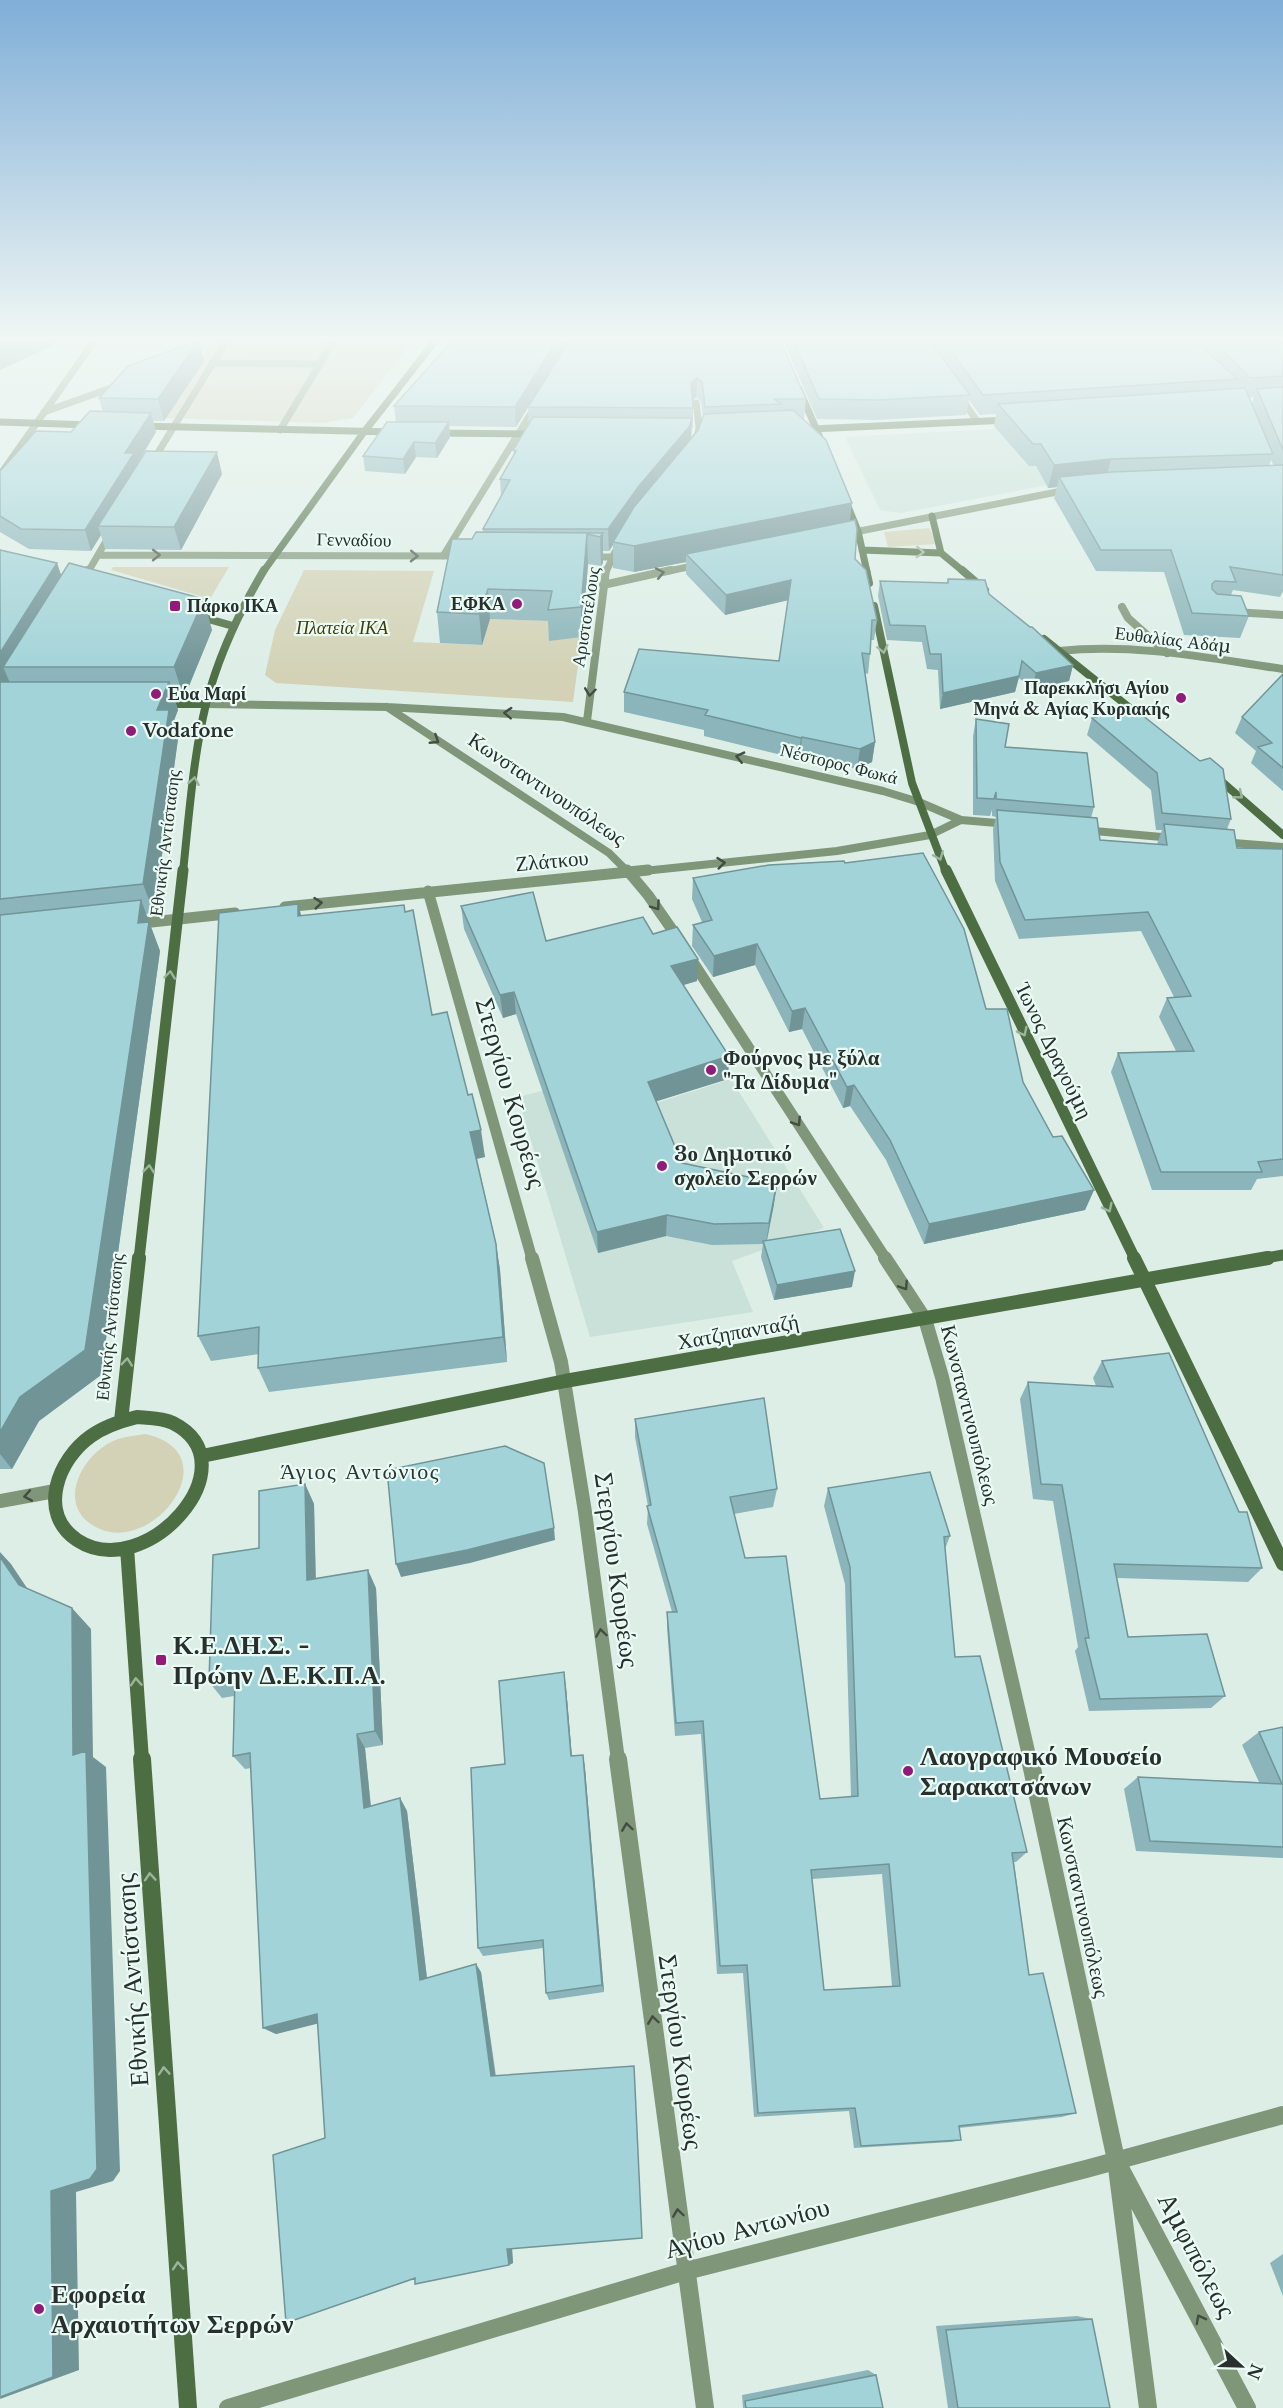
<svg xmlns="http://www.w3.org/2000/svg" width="1283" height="2408" font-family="'Libre Baskerville',serif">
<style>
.built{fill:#c9e1d8}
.green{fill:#d3d2b6}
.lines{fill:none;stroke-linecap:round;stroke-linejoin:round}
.lane{stroke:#7f9678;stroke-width:8}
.street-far4{stroke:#7f9678;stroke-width:7}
.street-far3{stroke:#7f9678;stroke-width:8}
.street-far2{stroke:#7f9678;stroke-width:11}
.street-far1{stroke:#7f9678;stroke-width:14}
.street{stroke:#7f9678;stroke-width:18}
.secondary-far4{stroke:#4d6d43;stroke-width:7}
.secondary-far3{stroke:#4d6d43;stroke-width:8}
.secondary-far2{stroke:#4d6d43;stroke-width:11}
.secondary-far1{stroke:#4d6d43;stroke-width:14}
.secondary{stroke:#4d6d43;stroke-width:18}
.wall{fill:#8bb5ba;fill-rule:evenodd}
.shaded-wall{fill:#719497}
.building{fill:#a2d3d8;stroke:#719497;stroke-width:1.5;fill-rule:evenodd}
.oneway{stroke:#9cb49c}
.oneway2{stroke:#424e43}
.poi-dot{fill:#901b7a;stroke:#eafbf5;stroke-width:2}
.labels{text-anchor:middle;stroke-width:4.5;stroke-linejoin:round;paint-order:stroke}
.far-street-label{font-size:18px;fill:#282f2c;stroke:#eafbf5}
.far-poi-label{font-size:18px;font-weight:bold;fill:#282f2c;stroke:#eafbf5;text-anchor:start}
.far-park-label{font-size:18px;font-style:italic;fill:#3f3c0c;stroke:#eafbf5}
.street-label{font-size:21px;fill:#282f2c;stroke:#eafbf5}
.poi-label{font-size:21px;font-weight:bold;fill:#282f2c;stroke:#eafbf5;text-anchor:start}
.neighbourhood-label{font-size:22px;letter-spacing:1.5px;fill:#293631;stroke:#eafbf5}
.near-street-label{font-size:26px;fill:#282f2c;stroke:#eafbf5}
.near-poi-label{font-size:26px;font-weight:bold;fill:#282f2c;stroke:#eafbf5;text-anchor:start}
</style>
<rect width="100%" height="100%" fill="#ddeee7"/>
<!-- built -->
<path class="built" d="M1122 422 1058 483 901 513 880 510 845 437Z
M634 1068 653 1104 731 1079 824 1228 732 1261 753 1312 590 1337 518 1097Z"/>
<!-- green -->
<path class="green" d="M213 340H413L353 418 323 423 166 418Z
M929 528 937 544 888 547 884 532Z
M113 567H229L210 599 111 570Z
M304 570 434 571 413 642 482 645 490 619 554 621 582 637 573 702 276 683 265 675 275 630Z
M145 1434C230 1452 156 1553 100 1529 57 1511 76 1462 109 1443 120 1437 132 1436 145 1434Z"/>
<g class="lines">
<!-- lane -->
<path class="lane" d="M1122 607 1128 618 1167 653"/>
<!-- street-far4 -->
<path class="street-far4" d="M212 363 320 364 280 430
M320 364 333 340
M958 394 977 421
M696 403 699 427 697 442
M44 412 122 384
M151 464 227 340
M0 475 95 340
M845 534 1072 489
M98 555 462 556
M443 556 536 405
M588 557H611
M88 572 112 531
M606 572 615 552
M664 572 702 564"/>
<!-- street-far3 -->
<path class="street-far3" d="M81 583 88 570
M603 585 671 570
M1233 612 1283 615
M1059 651C1135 643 1208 658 1283 669
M206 704 387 707 563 717 883 791 919 802 961 820 1009 824
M387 707 609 853 628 872
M587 721 606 570
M1083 830 1173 838
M1221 842 1283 847
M634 872 837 851 930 835 961 820"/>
<!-- street-far2 -->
<path class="street-far2" d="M627 870 648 895 680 941
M428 891 532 1259
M285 907 648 870
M133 924 235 913
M689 956 886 1259"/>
<!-- street-far1 -->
<path class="street-far1" d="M532 1258 561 1362 585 1512 618 1760
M885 1258 925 1319 942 1377 1030 1760
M0 1501 55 1491"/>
<!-- street -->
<path class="street" d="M618 1759 705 2408
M1030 1759 1116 2160 1148 2408
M1120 2168 1247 2408
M228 2408 686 2271 1086 2169 1283 2115"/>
<!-- secondary-far4 -->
<path class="secondary-far4" d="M799 389 824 447
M0 422 92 425
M139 426 395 432
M811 429 1009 420
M433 433 539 434
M845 499 858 531 867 572
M932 516 941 553
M862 550 941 553 964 572
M263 572 364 432 436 340"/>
<!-- secondary-far3 -->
<path class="secondary-far3" d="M866 570 869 583
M962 570 985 590
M874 606 912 783 946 872
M194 615 233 626
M1044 639 1141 717
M160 704H206
M1213 774 1283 835
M183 872C189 816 193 758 206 704 218 657 239 612 264 570"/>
<!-- secondary-far2 -->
<path class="secondary-far2" d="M946 870 1135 1259
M139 1259 183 870
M1260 1259 1283 1255"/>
<!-- secondary-far1 -->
<path class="secondary-far1" d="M1134 1258 1283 1564
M137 1417C148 1418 163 1418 173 1423 254 1464 145 1585 77 1540 37 1513 58 1459 91 1436 105 1426 121 1421 137 1417Z
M121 1421 139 1258
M202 1456 565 1381 1268 1258
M127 1548 142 1760"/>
<!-- secondary -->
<path class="secondary" d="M142 1759 188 2408"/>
</g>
<!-- wall -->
<path class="wall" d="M570 340 806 399 804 419H803L850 521 855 559 877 620 874 640H871L870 654 868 674 865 673 875 742 872 762 857 769 800 757 798 759 704 736V730L624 712V692L779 661 788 600 725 615 686 574V562L634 572 613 568V545L609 551H603V563L601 566 588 564 582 637 549 641 548 621 490 619 482 645 440 643 437 612 472 539 483 532V529L501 496 500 479 514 455 513 450 529 424 528 407 516 427 449 426 450 437 437 458 416 457 405 474 365 471 363 456 396 422 394 406 541 386ZM696 397 701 402 703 417 698 430 691 438 692 428H693V401Z
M783 340H1283V591L1280 597 1233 590 1231 595 1249 616 1240 638 1184 635 1164 572 1096 571 1054 498 1057 487 1048 488 1036 466H1029L994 426 996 414 980 415 969 400 966 415 877 420 817 419ZM1254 397 1252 404 1249 398ZM1271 460 1274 466H1269Z
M204 361 164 421H153L156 432 137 464V465L222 474 181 550 105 549 101 535 91 551 29 549 0 532V471L71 432 103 412 99 398Z
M0 550 57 563 61 575 212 630 184 698H174L178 710 173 723 178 739 154 913 146 914 160 951 101 1375 39 1421 12 1469H0Z
M948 579 989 594 1073 665 1069 681 1032 689 1019 678 1015 692 940 709 938 670 927 669 922 642 887 640 878 596 880 581 947 583Z
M1283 674V791L1251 763 1256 751 1235 733 1242 717Z
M1092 718 1231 819 1227 829 1237 848 1283 849V1176L1257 1179 1251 1190H1152L1111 1072 1118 1053 1176 1051 1159 1017 1167 998 1174 997 1141 931 1019 939 995 881 993 829 996 817 992 816V810L990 816 973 815V736L976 719 1005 747 1094 807 1091 818 1100 840 1157 844 1162 830H1156L1151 790 1087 735Z
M845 863 986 1009 1023 1082 1053 1137 1094 1190 1085 1210 924 1244 886 1160 850 1106 843 1108 802 1029 789 1032 755 965 713 977 692 946 693 925 702 922 692 899 693 878Z
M461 906 546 941 653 934 697 981 683 985 729 1056 728 1079 656 1101 682 1163 774 1204 767 1241 852 1287 774 1300 761 1257 763 1244 712 1245 666 1236 598 1253 516 1014 503 1018 464 929Z
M405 912 432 1015 468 1095 485 1157 477 1159 496 1244 500 1270 507 1362 269 1392 258 1368 259 1354 211 1361 198 1336 301 915Z
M1102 1361 1262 1568 1248 1582 1117 1578 1128 1637 1225 1696 1211 1708 1089 1711 1075 1651 1078 1647 1053 1501 1033 1499 1020 1399 1028 1382 1096 1386 1093 1378Z
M635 1419 777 1489 773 1507 734 1514 745 1558 820 1799 851 1797 845 1584 824 1506 828 1488 950 1536 945 1549 955 1657 1027 1852 1016 1862H1014L1029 1975 1076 2113 1062 2117 959 2128 961 2140 951 2142 854 2148 849 2111 754 2117 743 1973 717 1974 701 1734 675 1736 667 1628V1612H672L647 1524 648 1506 635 1437ZM882 1874 892 1986 824 1990 812 1879Z
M305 1484 314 1504 316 1579 376 1588 383 1745 365 1748 371 1806 400 1798 407 1811 427 1978 481 1972 496 2076 513 2263 509 2265 415 2279 286 2323 325 2138 318 2023 276 2034 263 2028 251 1768 245 1769 233 1756 234 1696 222 1698 209 1682 259 1548Z
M566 1687 572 1756 583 1755 585 1768 604 1992 549 2000 546 1993 543 1948 483 1956 478 1948 505 1764Z
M1283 1727V1858L1136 1851 1124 1789 1138 1777 1259 1782 1242 1745 1259 1732Z
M1283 2254V2296L1281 2291 1270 2263Z
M1077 2316 1092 2319 1110 2408H948L936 2326Z
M868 2370 876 2375 883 2408H743L742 2395Z"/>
<!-- shaded-wall -->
<path class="shaded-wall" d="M0 340H58L52 346 0 370Z
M199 340 204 361 164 421 158 399Z
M557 340H570L516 427 515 407Z
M697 378 696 397 690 403 691 383Z
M151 413 156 432 137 464 139 473 98 526 101 535 91 551 85 530 125 453Z
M692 418 691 439 613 542V545L609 551 608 529 639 486Z
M449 422 450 437 437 458 435 443Z
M414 442 416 457 405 474 403 459Z
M217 452 222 474 181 550 174 527Z
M1111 459 1105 481 1059 477 1057 487 1048 488 1054 465Z
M852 503 849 529 686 554V562L634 572V546Z
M603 533V563L601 566 600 537Z
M587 534 588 564 582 637 581 607Z
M57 563 66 590 3 667 10 683 0 698V653Z
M791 580 789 600 725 615 726 595Z
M488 589 490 619 482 645 479 614Z
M204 599 212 630 184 698 174 667Z
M1073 665 1069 681 1032 689 1036 673Z
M1019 676 1015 692 940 709 943 693Z
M169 682 178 710 173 723 178 739 154 913 143 884 157 710Z
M802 737 800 757 798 759 801 738Z
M875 742 872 762 857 769 860 749Z
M141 900 160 951 101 1375 39 1421 12 1469 0 1454V1432L138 923Z
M298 904 306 932 298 916Z
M757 944 755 965 713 977 714 956Z
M698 959 697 981 670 989 671 966Z
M514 992 516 1014 503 1018 500 995Z
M805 1008 802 1029 789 1032 792 1011Z
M729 1056 728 1079 648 1104V1082Z
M854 1085 850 1106 843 1108 847 1087Z
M481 1130 485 1157 475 1159 470 1132Z
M777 1183 774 1204 766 1244 769 1223Z
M1094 1190 1085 1210 924 1244 929 1224Z
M667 1215 666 1236 598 1253 597 1232Z
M496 1244 500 1270 507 1362 503 1337Z
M855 1271 852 1287 774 1300 777 1285Z
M305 1484 314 1504 316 1598 307 1580Z
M554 1528 555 1540 470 1563 401 1577 396 1564Z
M0 1552 11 1564 39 1606 19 1585 0 1557Z
M368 1570 376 1588 383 1745 375 1731Z
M72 1608 91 1629 93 1757 106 1767 120 2171 113 2181 76 2192 79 2370 0 2399 51 2191 73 1755Z
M564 1672 566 1687 573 1770 571 1756Z
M357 1734 365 1748 372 1820 364 1808Z
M583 1755 585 1768 604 1992 602 1985Z
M400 1798 407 1811 428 1987 420 1980Z
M476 1964 481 1972 496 2081 491 2076Z
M317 2014 328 2021 276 2034 263 2028Z
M512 2247 513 2263 509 2265 507 2249Z"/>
<!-- building -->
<path class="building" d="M199 340 158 399 99 398 128 366Z
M453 340H557L515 407 394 406Z
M570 340H780L806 399H774L781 404 705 407 702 382 697 378 691 383 693 408 528 407Z
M793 340H929L970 395 879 400 819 399Z
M943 340H1190L1204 348 1237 379 983 395Z
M1210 340H1283V376L1250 378 1222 349Z
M1283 387V450L1257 389Z
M1245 388 1273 454 1111 459 1054 465 1041 444H1033L998 404Z
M793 410 826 440 852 503 634 546 613 542 634 507 698 430 704 414Z
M90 411 151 413 125 453H134L85 530 21 529 0 516V471L36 431 71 432Z
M533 417 692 418 689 427 639 486 608 529H483L510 480 500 479 516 451 513 450Z
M387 422H449L435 443 414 442 403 459 363 456Z
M146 451 217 452 174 527 98 526Z
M1283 465V575L1230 567 1236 582 1215 581 1212 584V589L1217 594 1241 596 1249 616 1192 613 1171 550H1101L1059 477 1112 472Z
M855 520 857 529 855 559 866 570 877 620H872L870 654 862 653 875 742 860 749 802 737 801 738 705 715 708 710 624 692 639 649 779 661 791 580 726 595 686 554Z
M476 532 603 533 600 537 587 534 581 607 548 610 552 591 488 589 479 614 437 612 452 539H472Z
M0 550 57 563 0 653Z
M69 563 204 599 174 667H3Z
M948 579 985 580 989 594 1030 627H1032L1073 665 1036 673 1022 661 1019 676 943 693 941 654H930L925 626 890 625 880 581 948 583Z
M1283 674V768L1258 747 1272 743 1242 717Z
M0 682H169L157 710H169L143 884 0 899Z
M1132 707 1200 761 1210 758 1223 769 1231 819 1162 813 1157 773 1092 718Z
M976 719 1009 724 1005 747 1087 753 1094 807 996 799V792L994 799 977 798Z
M997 810 1097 818 1100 840 1167 845 1164 824 1234 830 1237 848 1283 849V1159L1258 1162 1262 1172H1161L1118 1053 1194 1051 1167 998 1191 996 1148 912 1025 920 1000 862Z
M923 853 964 929 986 1009H1007L1023 1082 1053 1137 1062 1136 1094 1190 929 1224 890 1140 854 1085 847 1087 805 1008 792 1011 757 944 714 956 693 925 712 920 693 878 769 865 844 861 845 863Z
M533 892 546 941 643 917 653 934 677 927 698 959 671 966 729 1056 648 1082 682 1163 777 1183 769 1223 714 1224 667 1215 597 1232 514 992 500 995 461 906Z
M141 900 138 923 149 922 85 1350 20 1397 0 1432V915Z
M298 904V916L404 905 405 912 413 910 432 1015 447 1012 468 1095 472 1094 481 1130 470 1132 496 1244 503 1337 258 1368 259 1327 198 1336 219 913Z
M840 1229 855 1271 777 1285 763 1241Z
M1169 1353 1239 1512H1247L1262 1568 1114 1564 1128 1637 1207 1634 1225 1696 1100 1699 1085 1638H1089L1062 1485 1041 1484 1028 1382 1113 1387 1102 1361Z
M764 1398 777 1489 730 1497 745 1558 786 1556 820 1799 858 1796 850 1567 828 1488 930 1472 950 1536 944 1537 955 1657 980 1656 1027 1852 1012 1853 1029 1975 1043 1973 1076 2113 959 2126 961 2140 861 2146 855 2108 758 2113 747 1965 720 1966 703 1721 676 1723 667 1612H677L647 1506 651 1505 635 1419ZM889 1864 900 1986 824 1990 811 1870Z
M505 1446 544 1463 554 1528 467 1550 396 1564 387 1470Z
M305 1484 307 1580 368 1570 375 1731 357 1734 364 1808 400 1798 420 1980 476 1964 491 2076 634 2066 642 2238 507 2249 509 2265 415 2284V2278L286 2323 273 2155 325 2138 317 2014 263 2028 250 1753 233 1756 235 1678 209 1682 213 1555 259 1548V1491Z
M0 1557 19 1585 72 1608 73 1755 86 1751 97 2169 90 2179 51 2191 53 2377 0 2397Z
M564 1672 571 1756 583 1755 602 1985 546 1993 543 1940 478 1948 471 1768 505 1764 499 1681Z
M1283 1727V1847L1150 1841 1138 1777 1282 1784 1259 1732Z
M1092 2319 1110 2408H958L946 2330Z
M876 2375 883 2408H746L745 2401Z"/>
<!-- one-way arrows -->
<defs><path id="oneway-chevron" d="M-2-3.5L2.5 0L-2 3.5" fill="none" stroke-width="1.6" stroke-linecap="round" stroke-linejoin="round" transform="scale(1.5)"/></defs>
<g class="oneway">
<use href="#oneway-chevron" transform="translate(920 552) rotate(2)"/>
<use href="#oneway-chevron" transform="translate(883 649) rotate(78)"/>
<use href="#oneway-chevron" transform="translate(194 781) rotate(-80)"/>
<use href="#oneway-chevron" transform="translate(1239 795) rotate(39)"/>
<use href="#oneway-chevron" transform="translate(939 856) rotate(68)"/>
<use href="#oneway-chevron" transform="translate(170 975) rotate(-84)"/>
<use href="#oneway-chevron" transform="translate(1023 1032) rotate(64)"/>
<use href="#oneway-chevron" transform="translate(149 1169) rotate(-84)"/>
<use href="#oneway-chevron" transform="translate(1108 1208) rotate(64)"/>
<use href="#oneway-chevron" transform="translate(127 1362) rotate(-84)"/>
<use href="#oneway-chevron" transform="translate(136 1682) rotate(-94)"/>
<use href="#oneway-chevron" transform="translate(150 1877) rotate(-94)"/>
<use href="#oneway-chevron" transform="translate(164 2071) rotate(-94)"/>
<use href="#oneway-chevron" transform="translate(178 2266) rotate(-94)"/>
</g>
<g class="oneway2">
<use href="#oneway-chevron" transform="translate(156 555)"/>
<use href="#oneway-chevron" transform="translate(414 556) rotate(1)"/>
<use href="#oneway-chevron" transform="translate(660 573) rotate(-12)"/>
<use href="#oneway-chevron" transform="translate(590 692) rotate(97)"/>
<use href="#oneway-chevron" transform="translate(508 713) rotate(-177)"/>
<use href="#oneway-chevron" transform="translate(435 740) rotate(33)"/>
<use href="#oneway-chevron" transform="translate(740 757) rotate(-167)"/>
<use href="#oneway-chevron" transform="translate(721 863) rotate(-6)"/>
<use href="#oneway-chevron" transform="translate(318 903) rotate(-6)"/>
<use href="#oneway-chevron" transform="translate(656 906) rotate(55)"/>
<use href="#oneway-chevron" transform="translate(797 1122) rotate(57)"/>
<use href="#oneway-chevron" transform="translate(904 1286) rotate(57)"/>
<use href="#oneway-chevron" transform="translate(28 1496) rotate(170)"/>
<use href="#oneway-chevron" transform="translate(601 1633) rotate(-98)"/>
<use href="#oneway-chevron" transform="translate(627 1827) rotate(-98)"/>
<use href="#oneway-chevron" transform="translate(653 2020) rotate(-98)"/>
<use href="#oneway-chevron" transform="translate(678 2213) rotate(-98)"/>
<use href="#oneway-chevron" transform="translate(1200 2319) rotate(-118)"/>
</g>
<!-- sky -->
<linearGradient id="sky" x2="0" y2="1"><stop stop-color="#7faed7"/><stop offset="0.5" stop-color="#f0f7f4"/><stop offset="1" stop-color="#f0f7f4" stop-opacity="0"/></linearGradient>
<rect width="1283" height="677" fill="url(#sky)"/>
<!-- markers -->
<g class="poi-dot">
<circle cx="517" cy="604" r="6"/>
<rect x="169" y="600" width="12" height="12" rx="3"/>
<circle cx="156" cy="694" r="6"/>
<circle cx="1181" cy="698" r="6"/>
<circle cx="131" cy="731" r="6"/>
<circle cx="711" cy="1070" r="6"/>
<circle cx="662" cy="1166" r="6"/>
<rect x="155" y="1654" width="12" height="12" rx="3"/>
<circle cx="908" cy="1771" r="6"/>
<circle cx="39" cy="2309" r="6"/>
</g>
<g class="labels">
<!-- far-street labels -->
<g class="far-street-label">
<text transform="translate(354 540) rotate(1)" y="6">Γενναδίου</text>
<text transform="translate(586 617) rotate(-81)" y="6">Αριστοτέλους</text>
<text transform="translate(1173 640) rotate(7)" y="6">Ευθαλίας Αδάμ</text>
<text transform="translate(839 764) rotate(14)" y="6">Νέστορος Φωκά</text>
<text transform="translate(165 843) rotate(-83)" y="6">Εθνικής Αντίστασης</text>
<text transform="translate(110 1327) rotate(-84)" y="6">Εθνικής Αντίστασης</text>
</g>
<!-- far-poi labels -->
<g class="far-poi-label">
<text x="505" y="610" text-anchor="end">ΕΦΚΑ</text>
<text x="187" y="612">Πάρκο ΙΚΑ</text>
<text x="1169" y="694" text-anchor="end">Παρεκκλήσι Αγίου<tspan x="1169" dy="21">Μηνά &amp; Αγίας Κυριακής</tspan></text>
<text x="168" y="700">Εύα Μαρί</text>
<text x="143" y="737">Vodafone</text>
</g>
<!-- far-park labels -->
<g class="far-park-label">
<text x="342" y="634">Πλατεία ΙΚΑ</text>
</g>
<!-- street labels -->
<g class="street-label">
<text transform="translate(547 789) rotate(34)" y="7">Κωνσταντινουπόλεως</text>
<text transform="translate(552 861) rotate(-5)" y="7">Ζλάτκου</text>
<text transform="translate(1054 1051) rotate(64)" y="7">Ίωνος Δραγούμη</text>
<text transform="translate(738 1332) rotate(-10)" y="7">Χατζηπανταζή</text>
<text transform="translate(970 1415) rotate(76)" y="7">Κωνσταντινουπόλεως</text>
<text transform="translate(1083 1907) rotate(78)" y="7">Κωνσταντινουπόλεως</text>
</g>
<!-- poi labels -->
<g class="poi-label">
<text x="723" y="1065">Φούρνος με ξύλα<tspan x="723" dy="24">"Τα Δίδυμα"</tspan></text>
<text x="674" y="1161">3ο Δημοτικό<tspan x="674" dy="24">σχολείο Σερρών</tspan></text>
</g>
<!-- neighbourhood labels -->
<g class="neighbourhood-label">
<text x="360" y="1479">Άγιος Αντώνιος</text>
</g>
<!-- near-street labels -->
<g class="near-street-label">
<text transform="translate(511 1093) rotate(74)" y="9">Στεργίου Κουρέως</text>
<text transform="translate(617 1570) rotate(82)" y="9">Στεργίου Κουρέως</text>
<text transform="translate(132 1980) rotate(-94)" y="9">Εθνικής Αντίστασης</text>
<text transform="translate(681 2052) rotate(82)" y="9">Στεργίου Κουρέως</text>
<text transform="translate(747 2228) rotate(-15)" y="9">Αγίου Αντωνίου</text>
<text transform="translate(1197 2255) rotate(62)" y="9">Αμφιπόλεως</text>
</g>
<!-- near-poi labels -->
<g class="near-poi-label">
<text x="173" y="1654">Κ.Ε.ΔΗ.Σ. -<tspan x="173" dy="30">Πρώην Δ.Ε.Κ.Π.Α.</tspan></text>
<text x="920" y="1765">Λαογραφικό Μουσείο<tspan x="920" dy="30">Σαρακατσάνων</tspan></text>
<text x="51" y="2303">Εφορεία<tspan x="51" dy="30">Αρχαιοτήτων Σερρών</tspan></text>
</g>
</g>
<!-- north arrow -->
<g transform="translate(1241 2366) rotate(112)" stroke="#eafbf5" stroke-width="4.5" paint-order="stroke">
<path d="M0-4.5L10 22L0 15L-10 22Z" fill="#282f2c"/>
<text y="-9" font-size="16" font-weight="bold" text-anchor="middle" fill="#282f2c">N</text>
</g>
</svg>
